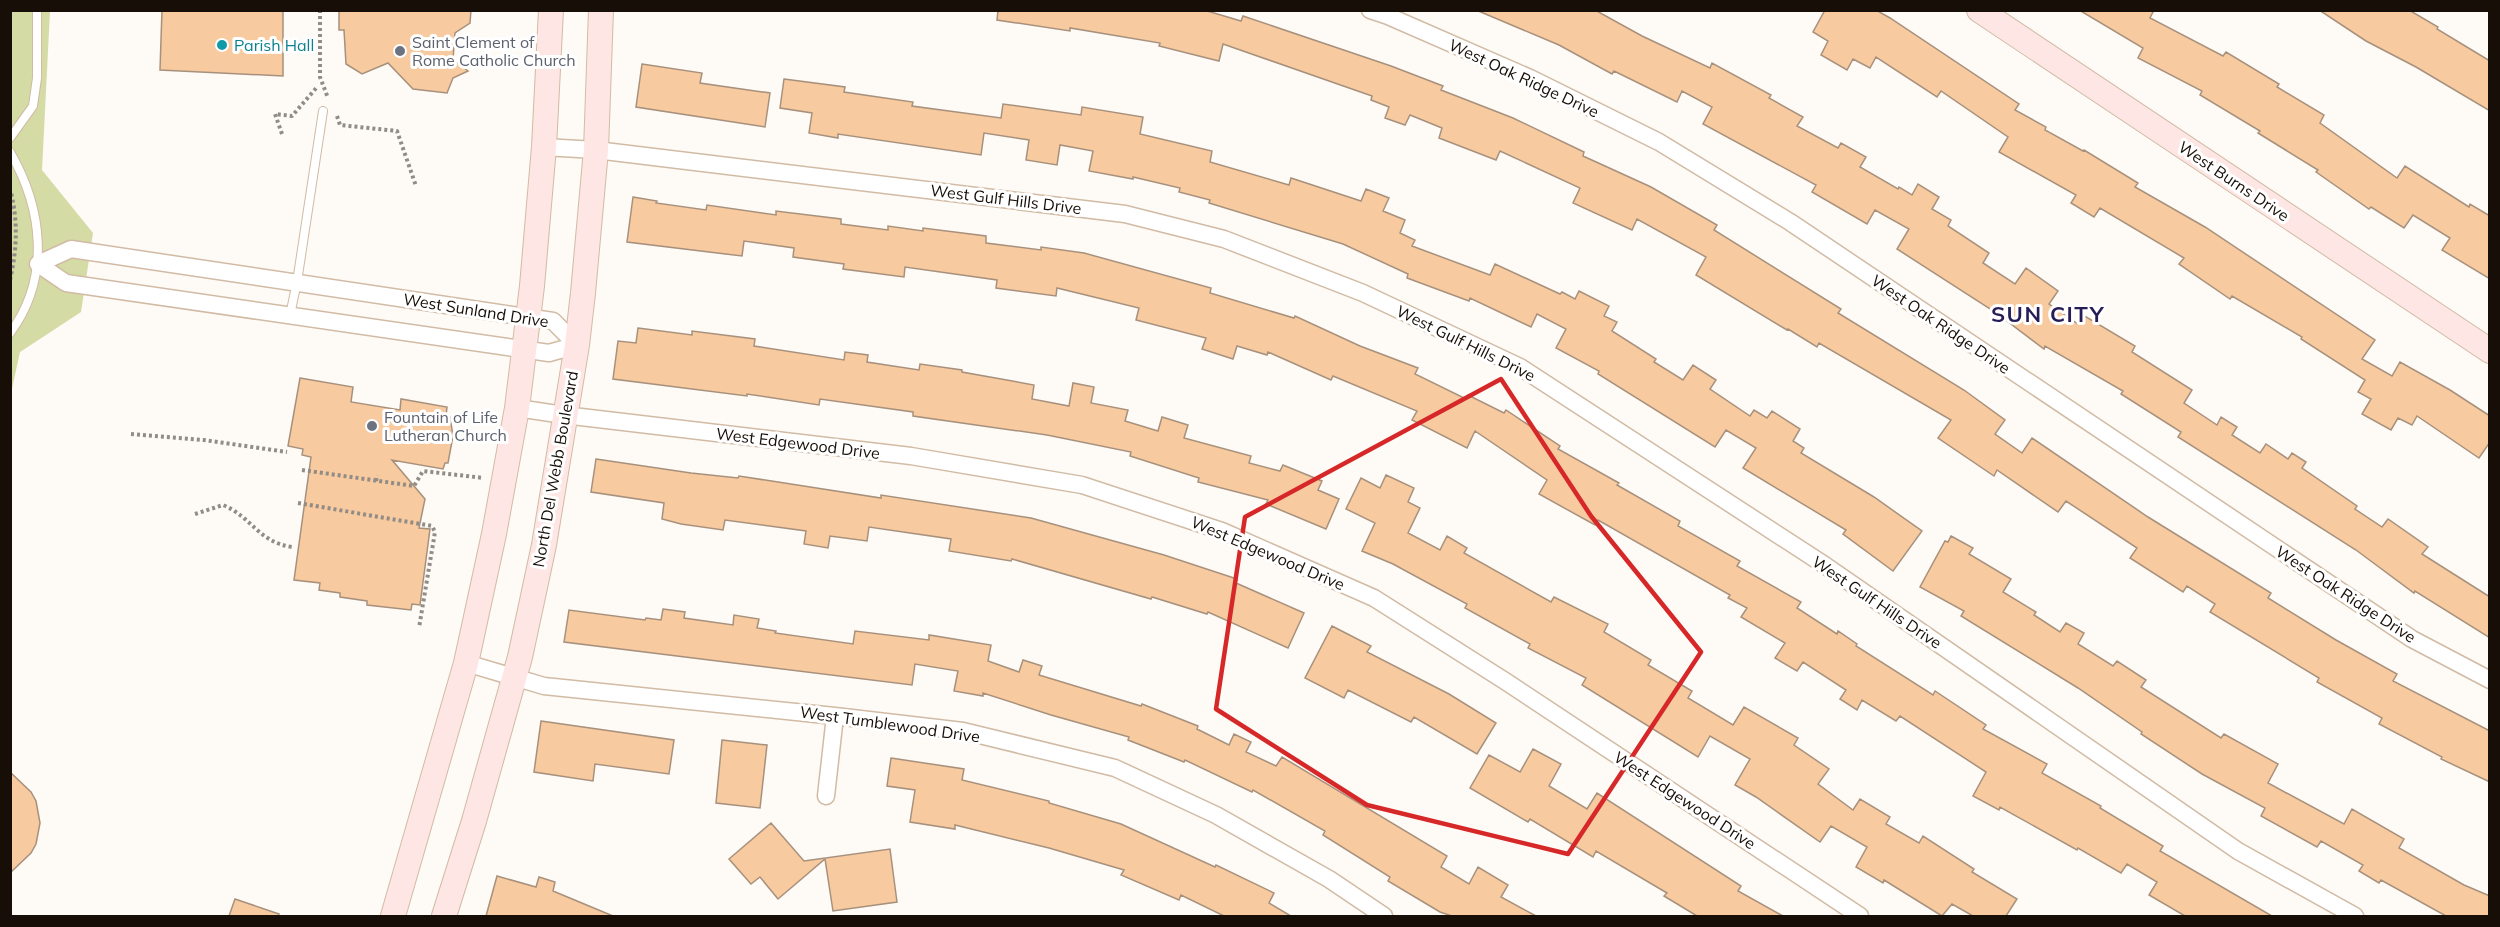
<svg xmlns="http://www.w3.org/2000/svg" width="2500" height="927" font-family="Mulish,sans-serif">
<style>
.green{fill:#d4dba5}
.building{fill:#f8ca9f;stroke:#a7917d;stroke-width:1.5}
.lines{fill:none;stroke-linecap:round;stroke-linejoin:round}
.lane-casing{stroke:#d1bba5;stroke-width:10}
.street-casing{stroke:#d1bba5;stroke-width:19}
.secondary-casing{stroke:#d1bba5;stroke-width:26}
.path{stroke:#928c86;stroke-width:4;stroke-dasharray:3 3;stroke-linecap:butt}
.lane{stroke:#fff;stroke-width:8}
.street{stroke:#fff;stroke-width:16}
.secondary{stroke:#fee6e4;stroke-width:24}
.marked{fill:none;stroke:#d62828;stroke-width:4.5;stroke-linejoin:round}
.culture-dot{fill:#0f9aa8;stroke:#fff;stroke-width:2}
.worship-dot{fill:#6b7280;stroke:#fff;stroke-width:2}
.labels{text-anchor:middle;stroke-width:6;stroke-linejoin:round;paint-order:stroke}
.worship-label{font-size:16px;fill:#5b616d;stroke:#fff;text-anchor:start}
.culture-label{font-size:16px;fill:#0d838f;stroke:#fff;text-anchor:start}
.street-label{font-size:16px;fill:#160e07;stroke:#fff}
.district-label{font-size:22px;font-weight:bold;letter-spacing:1.5px;fill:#261d57;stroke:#fff}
</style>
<rect width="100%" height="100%" fill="#fefaf5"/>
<!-- green -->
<path class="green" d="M11 11H50L42 170 93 233 81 312 20 352 11 393Z"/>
<!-- building -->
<path class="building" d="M162 10H283V76L160 70Z
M339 10H471L470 23 455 33 453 59 468 71 453 78 447 93 413 89 388 63 362 74 346 64 344 30H339Z
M998 10H1204L1241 21 1243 16 1391 66 1443 86 1441 90 1513 118 1584 152 1583 156 1651 187 1717 225 1714 230 1841 309 1838 313 1964 390 2005 420 1995 434 2022 453 2032 438 2148 517 2271 593 2268 598 2336 640 2397 674 2393 681 2490 731V782L2441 759 2442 757 2379 724 2382 718 2317 682 2319 678 2210 612 2215 604 2187 586 2183 592 2130 558 2137 548 2066 501 2058 512 1997 470 1994 476 1938 438 1951 420 1819 343 1817 347 1788 329 1787 330 1696 275 1706 257 1637 219 1632 230 1573 203 1580 188 1500 151 1496 160 1439 138 1442 128 1410 115 1405 125 1385 118 1389 107 1371 100 1372 96 1223 44 1219 61 1159 46 1160 43 1070 28V31L997 20Z
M1476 10H1595L1642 36 1710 68 1712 63 1771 95 1769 98 1803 117 1797 126 1838 148 1841 143 1866 157 1860 167 1898 189 1899 187 1912 195 1918 184 1939 197 1932 209 1951 220 1948 226 1989 253 1983 263 2015 284 2026 268 2058 291 2049 304 2078 324 2083 315 2135 346 2132 352 2192 390 2184 403 2217 425 2221 417 2237 427 2232 435 2260 453 2266 444 2288 459 2292 453 2306 462 2302 468 2357 506 2355 509 2382 527 2388 519 2428 547 2422 554 2490 597V638L2415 591 2414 593 2356 550 2178 437 2181 432 2121 394 2123 391 2045 346 2044 349 1995 312 1897 249 1909 229 1875 210 1867 224 1812 192 1816 185 1703 124 1712 107 1682 91 1677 102 1614 71 1612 74 1559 45Z
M1825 10H1876L1890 18 2019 104 2015 110 2046 127 2045 130 2083 151 2084 150 2138 183 2135 187 2205 227 2375 340 2362 359 2392 376 2400 362 2450 390 2490 416V442L2479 458 2417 416 2412 425 2398 418 2391 430 2362 414 2371 399 2358 392 2365 380 2301 339 2302 337 2232 296 2230 299 2179 264 2184 258 2100 208 2094 217 2071 203 2076 195 1999 152 2008 137 1941 91 1937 97 1876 57 1870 68 1853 59 1847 70 1821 55 1828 41 1813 32Z
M2079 10H2154L2150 18 2223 56 2226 52 2279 84 2277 87 2324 115 2320 123 2397 178 2405 166 2469 207 2470 204 2490 216V279L2442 250 2450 238 2413 215 2404 228 2371 207 2369 209 2316 172 2318 170 2258 133 2260 131 2200 95 2202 91 2138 58 2143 48Z
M2319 10H2409L2438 27 2437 29 2490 61V111L2416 67 2366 41Z
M642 64 702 73 700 83 770 93 765 127 636 107Z
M784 79 845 87 844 92 913 102 912 106 1001 118 1003 104 1081 115 1082 107 1143 117 1140 134 1212 151 1210 162 1289 185 1291 178 1361 201 1366 189 1389 198 1383 211 1405 220 1400 233 1415 240 1412 246 1490 275 1495 264 1560 294 1562 292 1575 299 1579 291 1609 306 1604 316 1617 322 1612 331 1656 359 1654 362 1683 380 1693 365 1716 380 1710 389 1750 416 1754 410 1767 418 1772 411 1800 429 1793 441 1804 448 1801 453 1874 497 1922 531 1893 571 1843 534 1846 530 1743 468 1756 448 1726 430 1715 447 1598 374 1599 371 1556 348 1566 329 1537 314 1531 327 1470 298 1469 301 1407 278 1408 274 1343 244 1209 203 1210 200 1179 192 1180 188 1133 177V179L1089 171 1093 151 1060 145 1057 165 1026 160 1029 140 984 133 981 155 838 134V138L809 133 812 113 780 108Z
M633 197 657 201 656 203 706 210 707 205 776 215V211L841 219V224L888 230V226L923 231V228L986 236V243L1041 250V247L1084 253 1211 288 1210 293 1294 318 1295 316 1360 346 1418 368 1415 374 1466 399 1468 395 1504 413 1506 410 1560 446 1558 449 1619 483 1617 485 1680 521 1678 526 1740 561 1737 566 1801 602 1797 608 1837 634 1838 631 1857 644 1856 646 1933 695 1935 691 1986 725 1983 729 2047 764 2042 773 2101 806 2100 808 2163 846 2160 851 2272 916H2185L2149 895 2157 882 2127 864 2121 873 2078 848 2077 850 2000 807 1999 810 1973 796 1986 772 1900 716 1896 721 1862 700 1857 710 1840 699 1846 690 1803 662 1797 671 1775 658 1785 643 1741 617 1747 608 1728 598 1730 595 1598 520 1595 525 1539 494 1547 480 1475 431 1467 448 1412 420 1417 411 1333 376 1331 380 1268 352 1267 355 1237 346 1233 359 1202 349 1206 338 1136 320 1139 308 1057 288 1056 296 996 288 997 280 905 267 904 277 843 269 844 264 793 257 794 248 744 241 742 256 627 242Z
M638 328 692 335V331L755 339 754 346 844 360 845 352 868 355 867 362 919 370 920 364 962 370V372L1034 385 1032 399 1069 406 1073 383 1094 387 1091 403 1128 410 1125 421 1158 431 1162 417 1188 425 1184 438 1251 456 1249 463 1280 471 1283 465 1322 481 1318 490 1339 499 1326 529 1266 504 1268 500 1198 482 1199 478 1130 456 1131 452 1047 435 913 416V412L820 399 819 405 747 394V396L613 379 618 341 636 343Z
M300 378 353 387 351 402 400 410 401 399 447 407 446 416 450 417 453 436 448 463H445L443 469 392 460 425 499 419 528 430 529 420 605 412 604 411 610 367 605V601L340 597V593L319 590 320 583 294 580 311 457 302 455 303 449 288 446Z
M596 459 691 473 738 478 739 476 881 498V495L1031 518 1164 555 1237 579 1236 583 1304 613 1288 648 1208 612 1207 614 1152 597 1151 599 1012 559 1011 561 949 551 951 539 869 527 867 541 830 536 828 548 804 544 806 531 725 520 723 530 681 524 662 519 664 503 591 492Z
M1386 475 1414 488 1408 502 1420 508 1408 533 1440 550 1447 536 1467 548 1464 553 1551 602 1554 597 1608 624 1604 632 1651 660 1648 665 1692 691 1688 698 1733 725 1744 707 1798 738 1794 745 1829 769 1818 784 1853 810 1860 799 1890 817 1886 824 1919 843 1923 836 1974 869 1972 872 2017 899 2006 916H1973L1952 904 1942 916 1884 880 1883 883 1856 867 1867 847 1831 826 1820 842 1756 797 1735 785 1750 759 1710 736 1698 757 1582 685 1586 678 1528 648 1530 644 1465 608 1467 604 1393 564 1362 551 1375 523 1346 509 1361 478 1380 488Z
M1951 536 1973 548 1969 554 2011 579 2003 592 2036 612 2034 615 2060 632 2066 623 2084 633 2078 644 2113 666 2117 661 2146 680 2141 687 2221 738 2224 734 2278 764 2268 783 2344 824 2352 809 2404 839 2399 848 2464 885 2490 896V916H2446L2381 880 2379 883 2359 871 2363 865 2321 841 2317 847 2261 816 2265 808 2202 774 2141 734 2142 732 2078 688 1961 616 1964 611 1920 587 1945 541 1948 542Z
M663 609 685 612 684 618 733 625 734 615 759 619 757 628 776 631 775 633 853 644 855 631 929 640V635L991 645 988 661 1019 672 1023 660 1042 666 1039 675 1141 706 1142 704 1198 726 1197 729 1229 745 1234 734 1251 742 1246 752 1276 766 1282 757 1447 856 1441 867 1469 884 1478 867 1508 885 1501 897 1536 916H1452L1440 912 1388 881 1390 877 1323 835 1325 831 1253 790 1252 792 1185 760 1184 762 1128 740 1129 737 1051 715 983 693V696L954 691 958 671 915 664 912 685 564 642 569 610 645 620 646 618 661 620Z
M1332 626 1371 646 1367 652 1449 694 1496 723 1477 754 1414 717 1411 722 1348 690 1344 698 1305 678Z
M541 721 674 740 669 774 595 764 593 781 534 772Z
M722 740 767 745 760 808 716 803Z
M1533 749 1561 764 1549 786 1587 809 1597 793 1741 886 1738 891 1783 916H1697L1664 896 1667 893 1596 851 1593 857 1530 819 1528 822 1470 788 1489 755 1520 772Z
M891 758 964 769 962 780 1049 801V803L1121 824 1215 867 1216 865 1274 893 1269 903 1291 916H1224L1181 895 1179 900 1121 875 1124 870 1049 848 955 825V829L910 822 915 790 887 786Z
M10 772 31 792 36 801 40 823 36 844 31 853 10 873Z
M771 823 804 861 890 849 897 902 833 911 825 859 778 899 760 877 751 884 729 859Z
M497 876 536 887 539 877 555 882 553 891 613 916H486Z
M235 899 279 914 278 916H229Z"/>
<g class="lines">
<defs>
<path id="lane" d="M10 138 33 106 37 78V10
M10 152C43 209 51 278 10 333
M290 315 297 282 323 111"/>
<path id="street" d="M1370 10 1388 16 1530 78 1659 142 1790 222 2412 639 2490 680
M544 147 596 150 1125 214 1224 239 1363 293 1520 367 1826 566 2238 851 2355 916
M71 249 553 321 577 345 549 353 66 283 38 264Z
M517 408 564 415 911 456 1082 485 1222 531 1374 598 1505 681 1860 916
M466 663 544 686 835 716 963 731 1115 768 1216 815 1329 879 1384 916
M826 796 835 716"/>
<path id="secondary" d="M1979 10 2490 351
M393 916 466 663 494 534 517 408 532 286 544 147 551 10
M444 916 474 821 520 657 544 545 577 345 583 293 596 150 601 10"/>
</defs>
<!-- lane casing -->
<use href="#lane" class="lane-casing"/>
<!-- street casing -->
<use href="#street" class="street-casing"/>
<!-- secondary casing -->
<use href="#secondary" class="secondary-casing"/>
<!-- path -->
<path class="path" d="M320 10V77L328 98
M337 116 340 125 397 131 416 186
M282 134 275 114 292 116 318 86
M10 280C17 250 18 222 11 192
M131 434 204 440 287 452
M302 470 414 486 423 471 484 478
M376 481 377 475
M298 503 432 526 435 532 419 628
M195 514 223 505C252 517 258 542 292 547"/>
<!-- lane -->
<use href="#lane" class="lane"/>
<!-- street -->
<use href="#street" class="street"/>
<!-- secondary -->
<use href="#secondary" class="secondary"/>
</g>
<!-- marked area -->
<path class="marked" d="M1501 379 1591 516 1701 652 1568 854 1367 805 1216 709 1245 517Z"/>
<!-- markers -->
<circle class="culture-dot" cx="222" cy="45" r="6"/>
<g class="worship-dot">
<circle cx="400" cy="51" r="6"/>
<circle cx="372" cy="426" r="6"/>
</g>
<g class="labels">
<!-- worship labels -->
<g class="worship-label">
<text x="412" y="48">Saint Clement of<tspan x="412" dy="18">Rome Catholic Church</tspan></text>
<text x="384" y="423">Fountain of Life<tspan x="384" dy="18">Lutheran Church</tspan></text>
</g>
<!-- culture labels -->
<g class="culture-label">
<text x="234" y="51">Parish Hall</text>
</g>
<!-- street labels -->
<g class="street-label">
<text transform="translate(1524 78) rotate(25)" y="6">West Oak Ridge Drive</text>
<text transform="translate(2234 181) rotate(34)" y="6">West Burns Drive</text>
<text transform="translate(1006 199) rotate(7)" y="6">West Gulf Hills Drive</text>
<text transform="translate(476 310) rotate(9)" y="6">West Sunland Drive</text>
<text transform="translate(1941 324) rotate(34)" y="6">West Oak Ridge Drive</text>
<text transform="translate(1466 343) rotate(26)" y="6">West Gulf Hills Drive</text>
<text transform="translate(798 443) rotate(7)" y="6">West Edgewood Drive</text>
<text transform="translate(555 469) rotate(-80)" y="6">North Del Webb Boulevard</text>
<text transform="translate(1268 553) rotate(23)" y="6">West Edgewood Drive</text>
<text transform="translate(2346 594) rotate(33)" y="6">West Oak Ridge Drive</text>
<text transform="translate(1877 602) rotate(34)" y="6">West Gulf Hills Drive</text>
<text transform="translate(890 724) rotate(8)" y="6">West Tumblewood Drive</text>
<text transform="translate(1685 800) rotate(33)" y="6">West Edgewood Drive</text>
</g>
<!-- district labels -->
<g class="district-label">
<text x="2048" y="322">SUN CITY</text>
</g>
</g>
<!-- border -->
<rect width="2500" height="927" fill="none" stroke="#160e07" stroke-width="24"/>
</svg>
